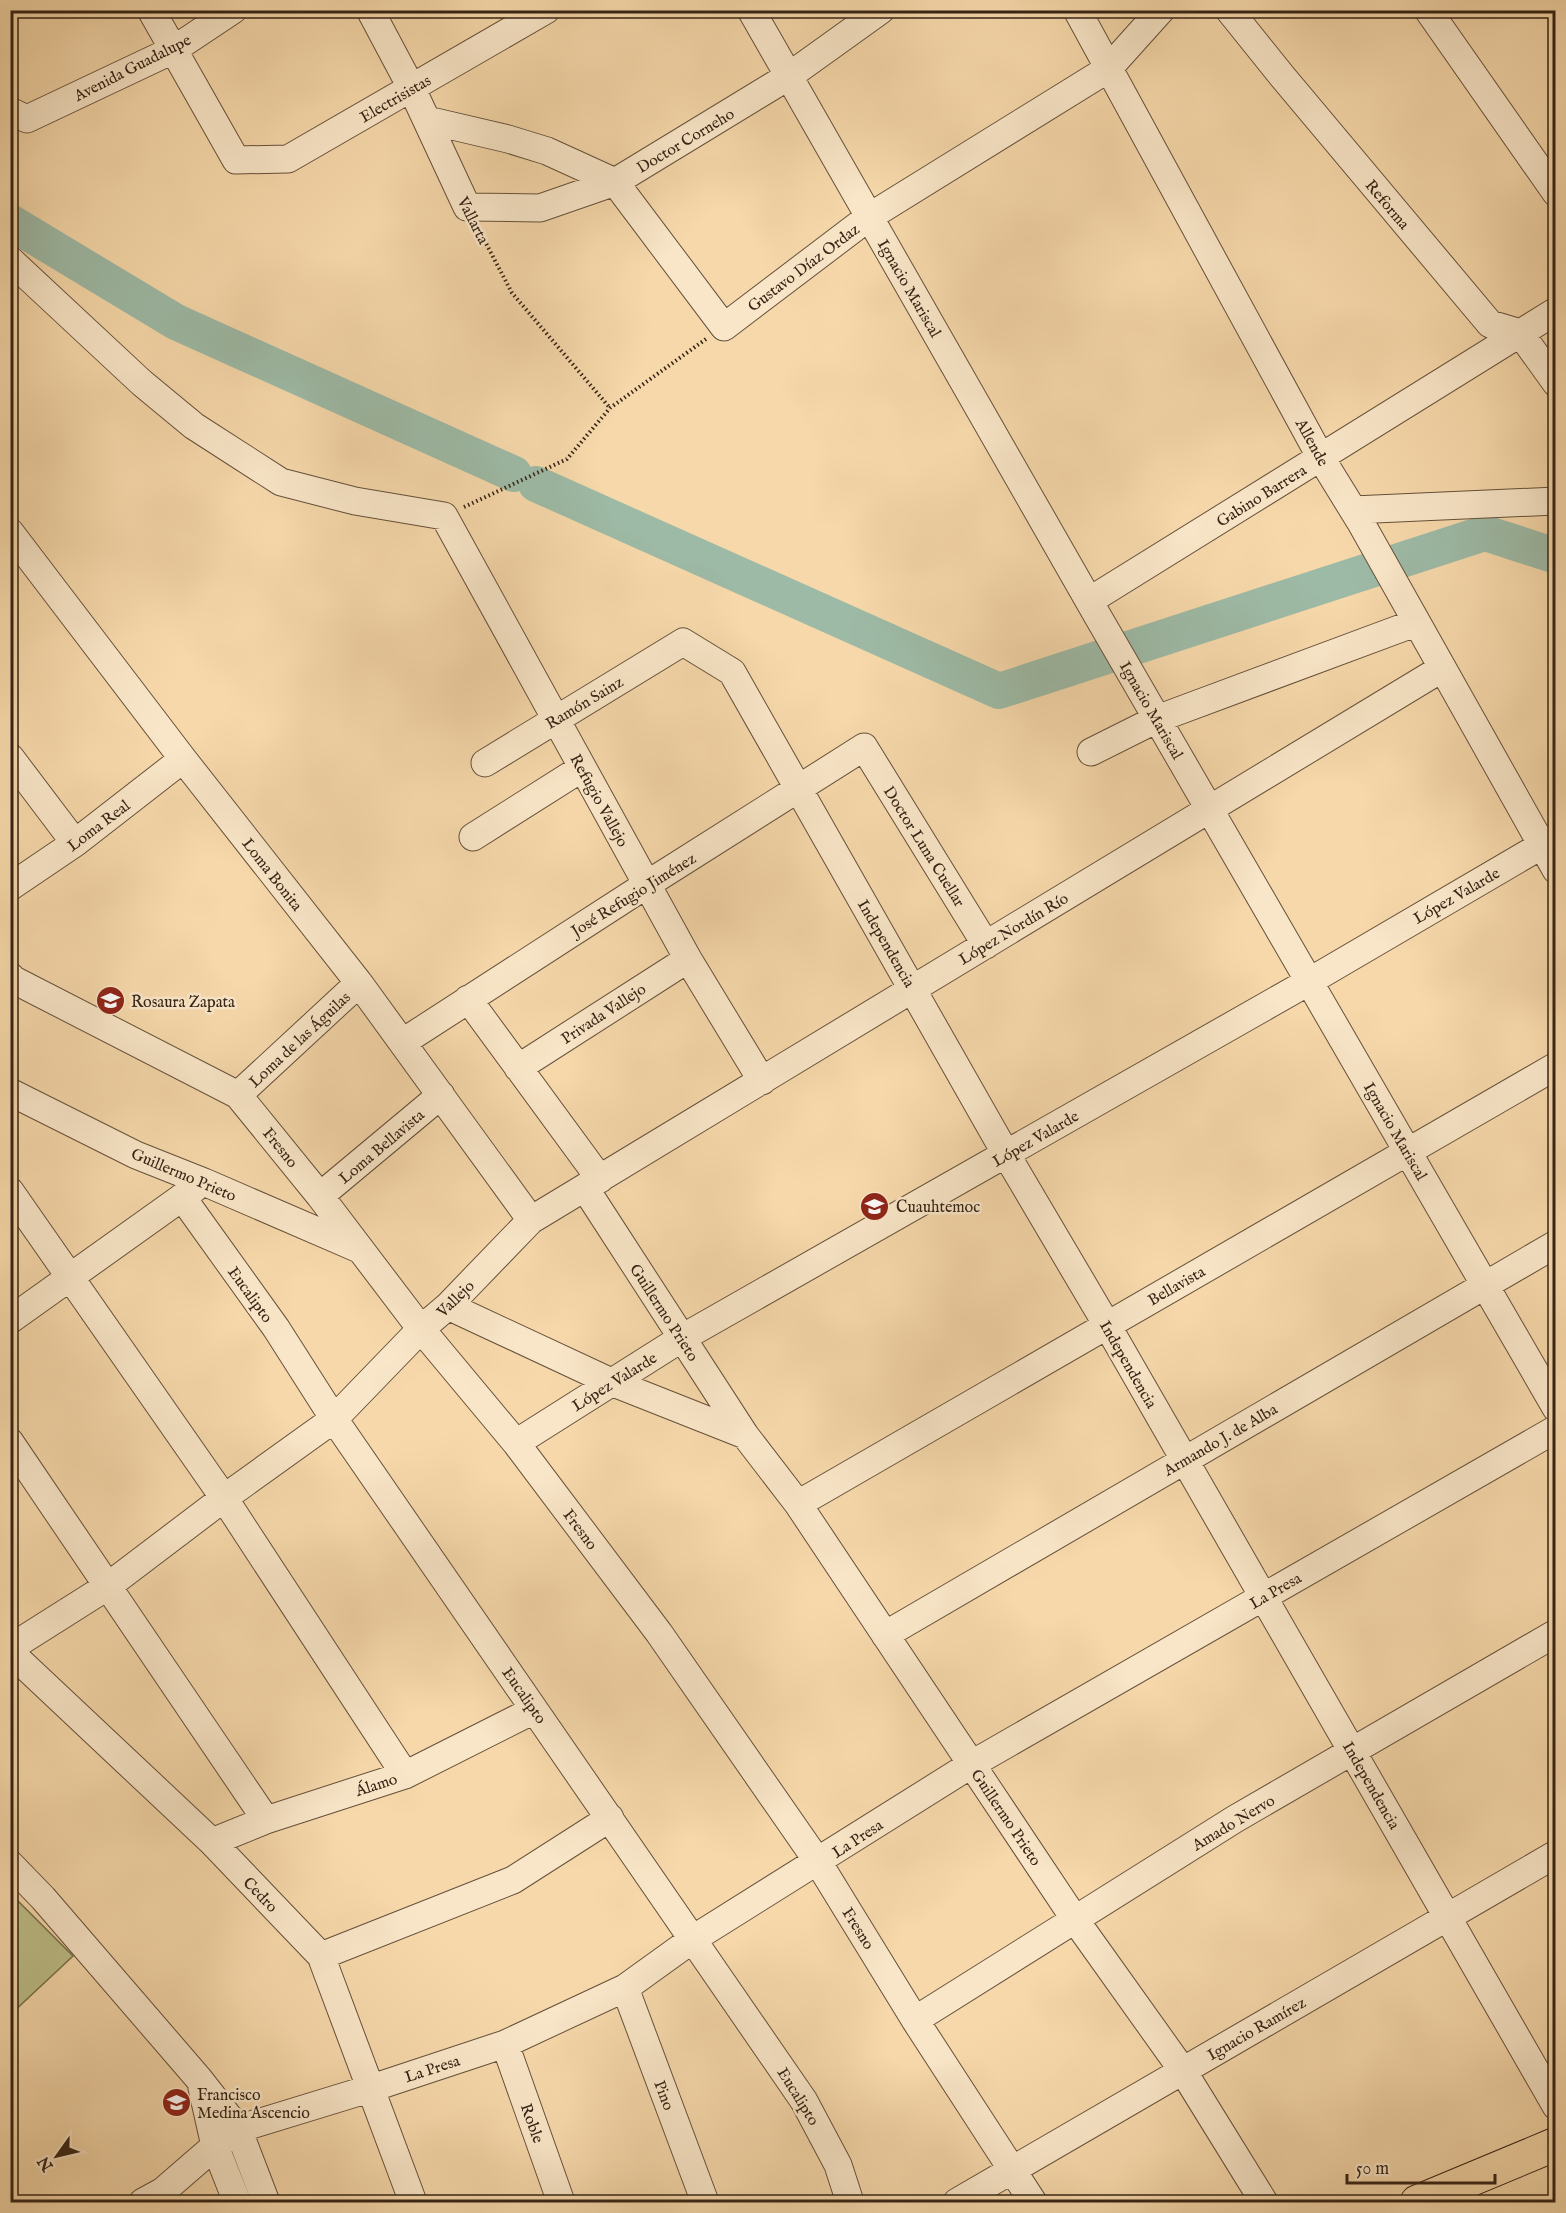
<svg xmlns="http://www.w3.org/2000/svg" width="1566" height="2213" font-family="'IM FELL English',serif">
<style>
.green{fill:#bdbe88;stroke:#79704e;stroke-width:1.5}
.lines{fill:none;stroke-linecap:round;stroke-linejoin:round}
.river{stroke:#9dbaa6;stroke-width:36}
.minor-casing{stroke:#65503a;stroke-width:29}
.major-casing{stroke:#352315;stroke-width:35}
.path{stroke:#352315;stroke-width:4;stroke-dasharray:1.5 3;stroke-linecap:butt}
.minor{stroke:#f9e6c8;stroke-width:27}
.major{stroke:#f6d8aa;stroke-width:33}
.labels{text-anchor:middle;stroke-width:5;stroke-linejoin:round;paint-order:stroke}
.street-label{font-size:16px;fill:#352315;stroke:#f9e6c8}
.poi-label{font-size:16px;fill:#352315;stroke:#f9e6c8;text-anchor:start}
</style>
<rect width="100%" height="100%" fill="#f6d8aa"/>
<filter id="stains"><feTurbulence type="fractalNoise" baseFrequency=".00333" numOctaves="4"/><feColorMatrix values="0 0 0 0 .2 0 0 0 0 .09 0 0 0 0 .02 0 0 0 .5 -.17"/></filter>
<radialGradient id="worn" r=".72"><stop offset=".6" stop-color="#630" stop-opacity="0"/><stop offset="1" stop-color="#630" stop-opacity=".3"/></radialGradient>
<!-- green -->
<path class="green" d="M11 1894 73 1956 11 2014Z"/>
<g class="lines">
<!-- river -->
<path class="river" d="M10 222 176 322 514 474
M536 484 999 691 1485 533 1556 556"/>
<defs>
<path id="minor" d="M151 10 236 160 288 159 546 10
M370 10 412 89 467 207 540 208 615 182 789 76 881 10
M751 10 1097 615 1556 1408
M1077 10 1321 458 1361 523 1556 870
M1229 10 1282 76 1490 324 1520 333 1556 383
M1428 10 1556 193
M10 111 27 119 173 50 233 10
M427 120 508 139 547 151 615 182 724 327 869 217 1108 69 1161 10
M10 260 142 383 194 426 281 482 355 501 444 516 688 959 762 1081
M1353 510 1556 501
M10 532 183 759 359 983 531 1220
M1089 601 1556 311
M1091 752 1157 719 1415 623
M10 757 75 843
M485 763 683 642 732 672 1006 1154 1107 1325 1556 2106
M473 837 582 768
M10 887 75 843 183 759
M10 976 14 980 238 1095 320 1196 421 1329 516 1443 659 1633 818 1862 915 2020 1033 2202
M468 999 600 1179
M403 1042 646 885 864 747 986 945
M518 1068 688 959
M10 1092 136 1155 204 1182 359 1249
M238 1095 359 983
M585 1188 745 1435 798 1504 1076 1921 1183 2071 1264 2202
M10 1191 224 1498 405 1775
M320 1196 441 1095
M182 1197 276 1328 334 1419 804 2101 838 2165 850 2202
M448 1306 611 1382 745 1435
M10 1320 195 1188
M10 1442 266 1820
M516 1443 682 1338 1310 981 1556 837
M798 1504 1556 1066
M885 1635 1556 1244
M10 1648 108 1586 224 1498 334 1419 421 1329 448 1306 531 1220 1441 669
M10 1652 212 1842 321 1956 413 2202
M212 1842 266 1820 405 1775 534 1710
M10 1864 43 1898 199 2079 238 2129 266 2202
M321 1956 513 1880 610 1818
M625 1988 705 2202
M915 2020 1235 1819 1556 1633
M505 2044 561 2202
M202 2088 215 2146 237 2202
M143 2202 163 2191 215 2146 238 2129 372 2088 505 2044 625 1988 693 1939 972 1764 1556 1429
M957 2202 1556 1854"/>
<path id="major" d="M1417 2202 1556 2144"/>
</defs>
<!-- minor casing -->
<use href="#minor" class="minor-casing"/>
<!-- major casing -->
<use href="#major" class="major-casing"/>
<!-- path -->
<path class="path" d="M478 228 512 293 610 408
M464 507 567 459 610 408 706 339"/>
<!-- minor -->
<use href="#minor" class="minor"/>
<!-- major -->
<use href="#major" class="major"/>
</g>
<!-- icons -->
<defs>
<symbol id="school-disc" viewBox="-11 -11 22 22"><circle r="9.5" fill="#8f2418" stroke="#f9e6c8"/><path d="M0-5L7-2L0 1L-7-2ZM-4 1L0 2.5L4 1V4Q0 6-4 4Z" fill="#fff"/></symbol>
</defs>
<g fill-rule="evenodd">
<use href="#school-disc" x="94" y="984" width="33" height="33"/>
<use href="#school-disc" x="858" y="1190" width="33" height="33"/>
<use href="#school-disc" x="160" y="2086" width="33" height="33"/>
</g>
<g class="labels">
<!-- street labels -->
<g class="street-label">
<text transform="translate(132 67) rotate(-27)" y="6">Avenida Guadalupe</text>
<text transform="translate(395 98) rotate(-30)" y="6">Electrisistas</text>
<text transform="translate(685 140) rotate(-31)" y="6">Doctor Corneho</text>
<text transform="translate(1388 204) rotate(50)" y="6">Reforma</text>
<text transform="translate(474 220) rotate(63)" y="6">Vallarta</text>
<text transform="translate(803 267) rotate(-37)" y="6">Gustavo Díaz Ordaz</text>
<text transform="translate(910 288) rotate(60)" y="6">Ignacio Mariscal</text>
<text transform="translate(1313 442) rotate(61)" y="6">Allende</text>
<text transform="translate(1261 495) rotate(-32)" y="6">Gabino Barrera</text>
<text transform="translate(584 702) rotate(-31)" y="6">Ramón Sainz</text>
<text transform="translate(1152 710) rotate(60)" y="6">Ignacio Mariscal</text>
<text transform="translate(600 800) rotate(61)" y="6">Refugio Vallejo</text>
<text transform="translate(98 825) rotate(-37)" y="6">Loma Real</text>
<text transform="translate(925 846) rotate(58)" y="6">Doctor Luna Cuellar</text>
<text transform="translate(273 874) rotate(52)" y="6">Loma Bonita</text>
<text transform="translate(633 894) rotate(-32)" y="6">José Refugio Jiménez</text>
<text transform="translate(1456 895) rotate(-30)" y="6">López Valarde</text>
<text transform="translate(1013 928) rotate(-31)" y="6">López Nordín Río</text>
<text transform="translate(887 943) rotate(60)" y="6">Independencia</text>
<text transform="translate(603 1013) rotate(-33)" y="6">Privada Vallejo</text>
<text transform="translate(299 1039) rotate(-43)" y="6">Loma de las Águilas</text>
<text transform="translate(1396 1131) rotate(60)" y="6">Ignacio Mariscal</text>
<text transform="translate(1035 1138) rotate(-30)" y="6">López Valarde</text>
<text transform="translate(381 1146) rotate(-40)" y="6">Loma Bellavista</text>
<text transform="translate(281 1147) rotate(51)" y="6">Fresno</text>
<text transform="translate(184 1174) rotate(23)" y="6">Guillermo Prieto</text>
<text transform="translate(1176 1285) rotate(-30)" y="6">Bellavista</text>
<text transform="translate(251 1294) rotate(54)" y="6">Eucalipto</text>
<text transform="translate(455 1298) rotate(-44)" y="6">Vallejo</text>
<text transform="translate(665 1312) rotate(57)" y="6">Guillermo Prieto</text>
<text transform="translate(1129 1364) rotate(60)" y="6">Independencia</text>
<text transform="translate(614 1381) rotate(-32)" y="6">López Valarde</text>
<text transform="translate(1220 1439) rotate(-30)" y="6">Armando J. de Alba</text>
<text transform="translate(581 1529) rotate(53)" y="6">Fresno</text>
<text transform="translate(1275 1590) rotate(-30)" y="6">La Presa</text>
<text transform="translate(525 1695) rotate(55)" y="6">Eucalipto</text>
<text transform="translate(376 1784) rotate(-18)" y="6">Álamo</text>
<text transform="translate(1372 1785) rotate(60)" y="6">Independencia</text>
<text transform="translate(1007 1817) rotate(56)" y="6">Guillermo Prieto</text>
<text transform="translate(1233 1822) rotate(-31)" y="6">Amado Nervo</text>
<text transform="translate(857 1838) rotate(-33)" y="6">La Presa</text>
<text transform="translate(261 1894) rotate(46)" y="6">Cedro</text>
<text transform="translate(859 1928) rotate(58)" y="6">Fresno</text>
<text transform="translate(1256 2028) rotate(-30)" y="6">Ignacio Ramírez</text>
<text transform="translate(432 2068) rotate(-18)" y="6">La Presa</text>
<text transform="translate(665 2095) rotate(70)" y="6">Pino</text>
<text transform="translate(799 2096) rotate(58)" y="6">Eucalipto</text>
<text transform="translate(533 2123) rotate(70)" y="6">Roble</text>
</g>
<!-- poi labels -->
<g class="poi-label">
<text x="131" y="1007">Rosaura Zapata</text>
<text x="896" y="1212">Cuauhtemoc</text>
<text x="197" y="2100">Francisco<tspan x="197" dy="18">Medina Ascencio</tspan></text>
</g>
</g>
<!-- margin -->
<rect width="1566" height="2213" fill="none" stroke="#f6d8aa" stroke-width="36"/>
<rect x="12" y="12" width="1542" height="2189" fill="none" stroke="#352315" stroke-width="3"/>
<rect x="18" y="18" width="1530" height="2177" fill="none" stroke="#352315" stroke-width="1.5"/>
<!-- north arrow -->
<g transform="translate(57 2156) rotate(236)" stroke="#f9e6c8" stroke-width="4.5" paint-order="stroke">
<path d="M0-4.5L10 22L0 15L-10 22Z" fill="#352315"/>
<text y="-9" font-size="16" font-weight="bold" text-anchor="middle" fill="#352315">N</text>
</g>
<!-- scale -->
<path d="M1347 2174v9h148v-9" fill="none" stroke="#352315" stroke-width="3"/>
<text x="1356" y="2174" font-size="18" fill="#352315" stroke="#f9e6c8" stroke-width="4.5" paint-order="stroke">50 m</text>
<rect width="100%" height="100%" filter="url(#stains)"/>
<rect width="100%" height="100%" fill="url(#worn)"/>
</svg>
